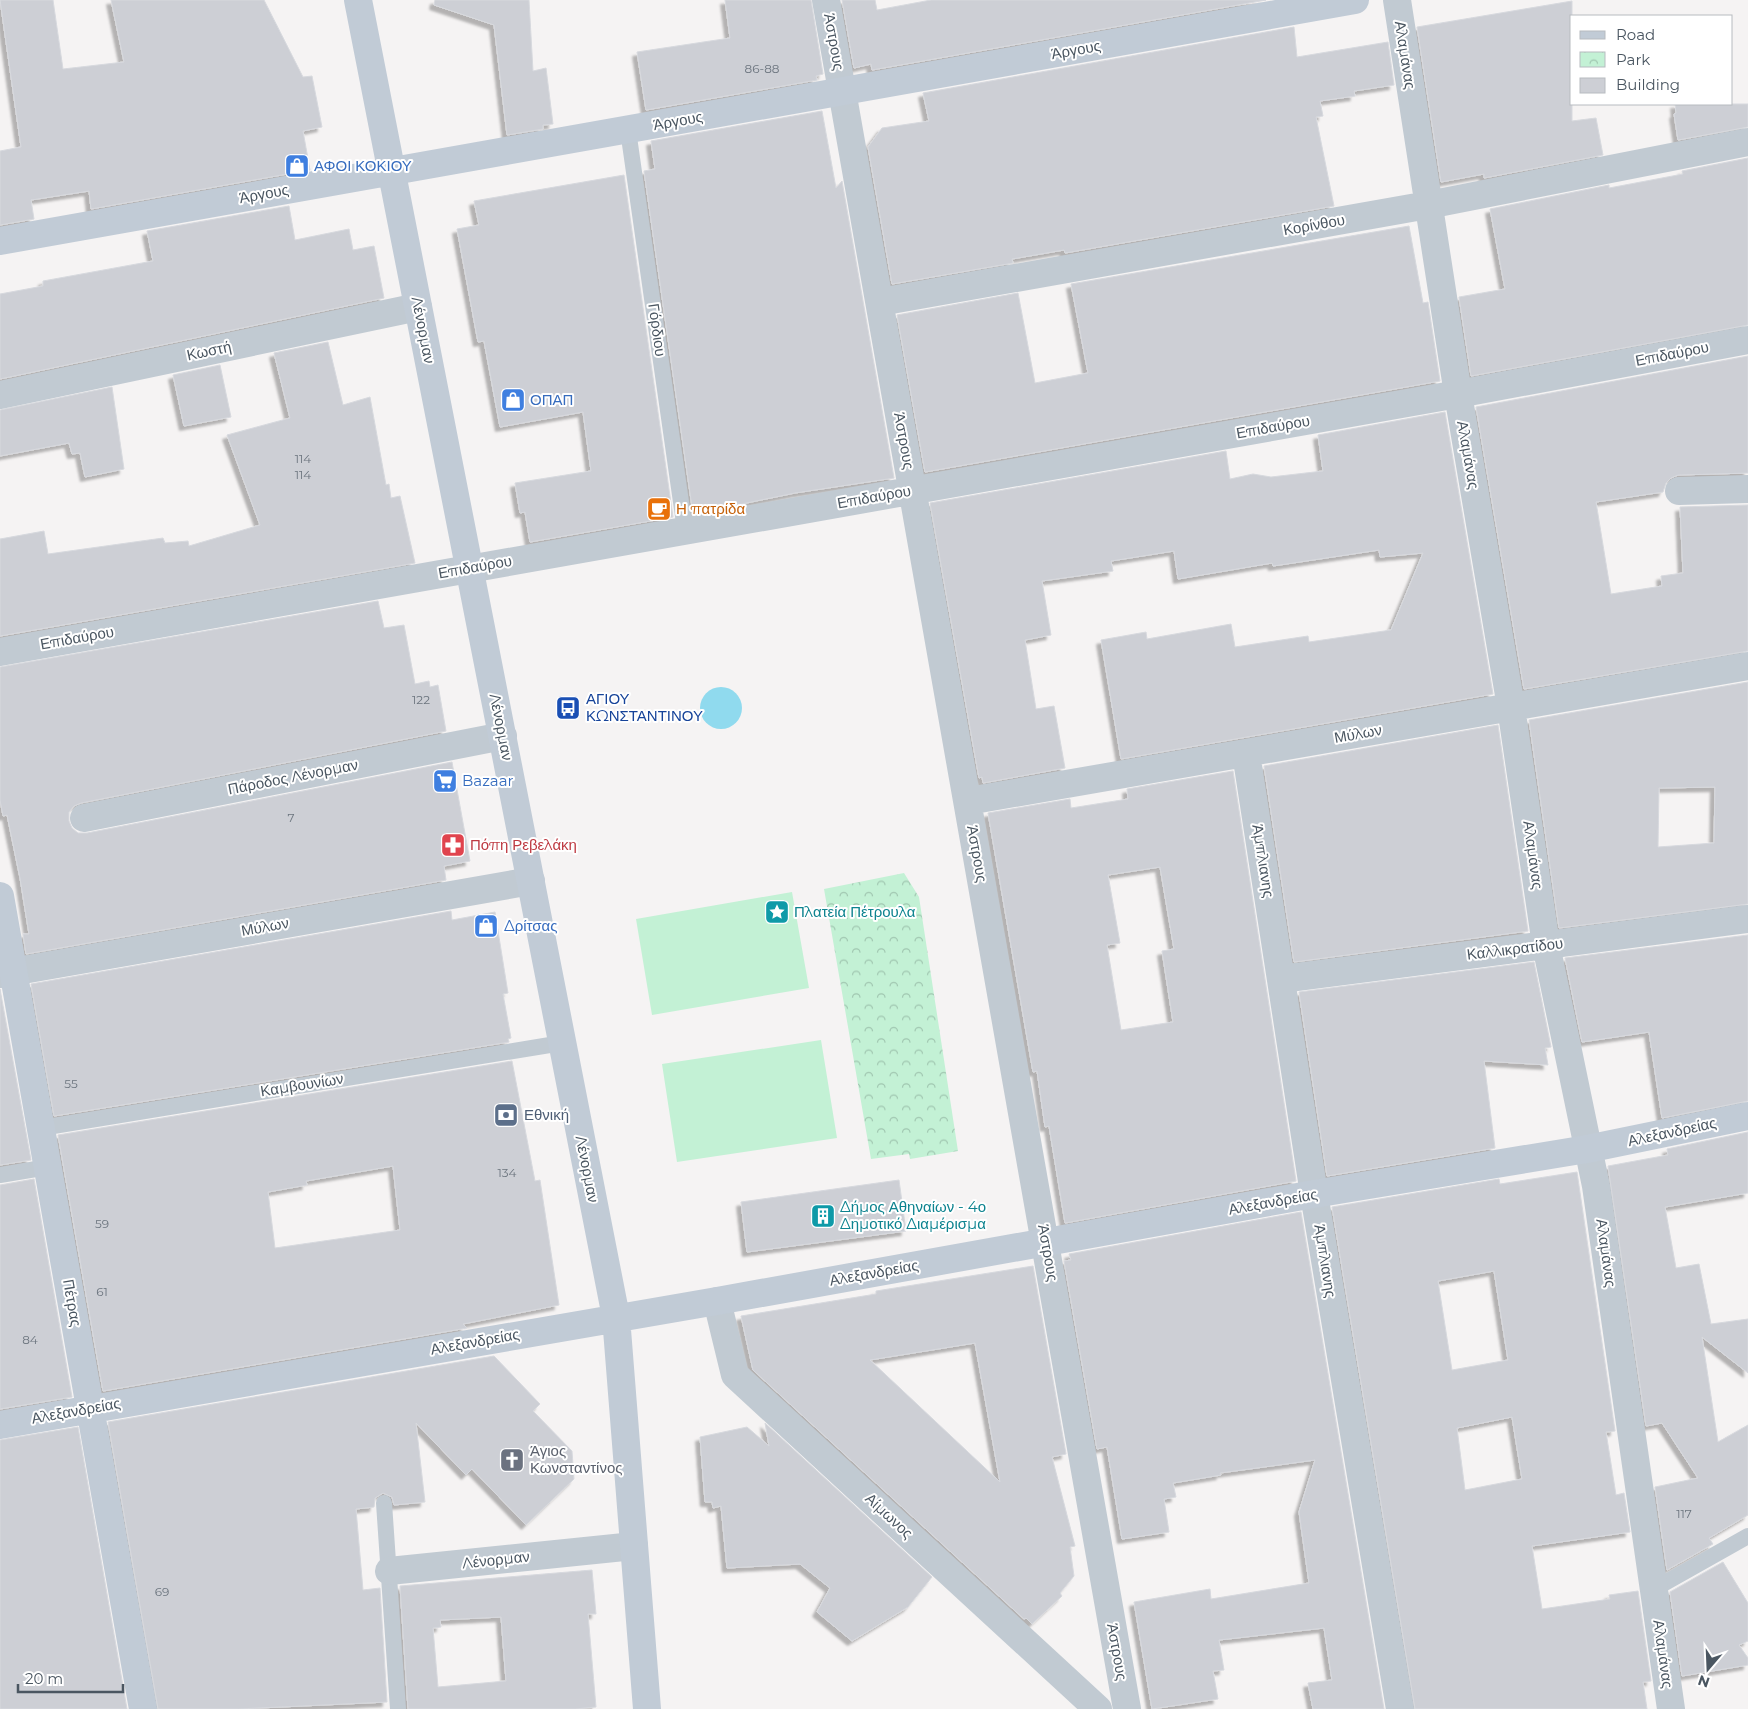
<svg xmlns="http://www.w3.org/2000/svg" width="1748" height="1709" font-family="Montserrat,sans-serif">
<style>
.park{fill:url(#park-crowns)}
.pitch{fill:#c3f1d5}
.water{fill:#90daee}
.building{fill:#cdcfd5;stroke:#d7d9de;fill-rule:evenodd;filter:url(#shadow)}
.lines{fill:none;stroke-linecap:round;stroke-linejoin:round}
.lane{stroke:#c1cad2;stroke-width:16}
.street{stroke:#c1cad2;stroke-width:28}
.secondary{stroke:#c1cbd6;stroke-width:28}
.labels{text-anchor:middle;stroke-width:4;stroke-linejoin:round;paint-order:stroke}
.number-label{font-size:12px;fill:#6b747e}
.street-label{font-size:15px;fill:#4a5661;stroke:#fff}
.shop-label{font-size:15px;fill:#366cbe;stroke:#fff;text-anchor:start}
.food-label{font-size:15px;fill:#c56008;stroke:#fff;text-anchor:start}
.transit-label{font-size:15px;fill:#164399;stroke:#fff;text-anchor:start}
.health-label{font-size:15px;fill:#be3a42;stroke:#fff;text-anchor:start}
.culture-label{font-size:15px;fill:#0d838f;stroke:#fff;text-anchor:start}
.service-label{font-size:15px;fill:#4e5e75;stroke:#fff;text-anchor:start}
.worship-label{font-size:15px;fill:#5b616d;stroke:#fff;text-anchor:start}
</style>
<defs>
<pattern id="park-crowns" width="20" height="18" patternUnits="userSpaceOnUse" patternTransform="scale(1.25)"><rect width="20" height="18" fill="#c3f1d5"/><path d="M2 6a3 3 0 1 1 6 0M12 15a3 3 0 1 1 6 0" fill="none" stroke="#a0c6b0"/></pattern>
<filter id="shadow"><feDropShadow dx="-4.5" dy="4.5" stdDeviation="1" flood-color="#0004"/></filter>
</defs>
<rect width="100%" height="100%" fill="#f5f3f3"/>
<!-- park -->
<path class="park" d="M904 873 919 897 958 1151 910 1159 909 1154 871 1159 824 889Z"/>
<!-- pitch -->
<path class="pitch" d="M792 892 809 988 652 1015 636 919Z
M821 1040 837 1138 677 1162 662 1064Z"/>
<!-- water -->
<path class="water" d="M700 708a21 21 0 1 1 42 0a21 21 0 1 1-42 0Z"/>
<!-- building -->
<path class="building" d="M0 0H53L63 69 124 62 111 0H264L303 77 312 76 322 127 303 131 310 170 91 209 89 191 31 200 34 219 0 225V151L21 147Z
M435 0H529L533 71 546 68 553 124 543 125V129L507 135 494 25 434 5Z
M725 0H811L823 74 816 76 817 80 646 110 637 52 730 38Z
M842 0H875L877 10 931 0H1266L872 70 871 64 854 68Z
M1572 1V121L1596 118 1603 155 1484 178V174L1441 182 1417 27Z
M1294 27 1297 57 1388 42 1394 85 1354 91 1355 96 1320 101 1323 116 1316 117 1334 206 1065 253 1064 250 1012 259 1013 263 892 284 868 147 882 128 929 121 923 93Z
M1675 104H1748V127L1678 140 1674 114 1676 113Z
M822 111 836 188 842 181 894 478 795 493 693 514 644 171 655 169 651 141Z
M1748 158V325L1471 376 1459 297 1505 289 1490 209 1609 185V188L1683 174 1682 171Z
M624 175 673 517 530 542 525 512 520 513 515 483 591 471 583 412 500 427 484 341 478 342 457 229 479 225 474 201Z
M289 206 295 240 349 229 353 250 374 246 384 298 0 379V294L43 286V281L153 261 147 231Z
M1409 226 1423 303 1428 302 1440 381 925 472 897 315 1018 293 1035 383 1088 373 1071 284Z
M328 342 343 405 370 397 386 485 389 484 391 498 400 496 415 563 0 636V539L44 531 48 554 163 538 165 543 188 541 189 546 260 525 227 435 290 418 274 353Z
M1748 356V473L1678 475 1671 478 1666 483 1663 492 1596 502 1611 594 1662 586 1661 576 1683 573 1680 507 1748 505V651L1524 689 1476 407Z
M220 365 231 417 184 426 173 375Z
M112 387 124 469 85 477 80 453 72 454 69 443 0 456V410Z
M1445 412 1493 694 1121 759 1101 640 1146 632 1147 639 1231 624 1235 647 1308 636 1309 642 1391 630 1423 553 1380 557 1379 550 1273 566 1272 563 1178 579 1174 551 1111 561 1113 571 1042 581 1051 635 1025 640 1036 709 1054 706 1065 768 983 783 982 777 979 778 930 503 1226 451 1230 479 1253 474 1271 477 1323 471 1318 435Z
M378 601 384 628 404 625 415 684 429 681 430 687 438 685 446 731 81 803 74 806 69 812V821L72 828 78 833H87L452 762 470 861 444 866 446 880 26 954 23 934H29L20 878 7 815 3 816 0 800V667Z
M1748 682V904L1559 928 1529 720ZM1715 787 1714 843 1658 847 1659 788Z
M1498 725 1528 931 1294 962 1264 766Z
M1233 771 1296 1181 1065 1223 1049 1126 1045 1127 1037 1071 1033 1072 988 813 1070 799 1071 808 1128 799 1127 789ZM1160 867 1174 949 1162 951 1173 1022 1121 1030 1107 945 1120 943 1108 875Z
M451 911 452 920 495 912 508 993 503 994 511 1038 508 1039 509 1042 54 1116 31 984Z
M1748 935V1101L1662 1118 1649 1032 1582 1042 1565 958Z
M1534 962 1551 1047 1545 1048 1548 1065 1484 1061 1495 1148 1327 1176 1299 992Z
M0 989 31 1160 0 1165Z
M512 1061 535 1181 540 1180 559 1305 463 1324 467 1328 103 1391 58 1135ZM393 1166 400 1230 275 1248 268 1192 307 1185 306 1181Z
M1748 1132V1193L1665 1207 1676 1268 1699 1264 1711 1324 1748 1319V1373L1702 1337 1718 1442 1748 1425V1515L1709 1538 1713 1544 1667 1570 1655 1487 1698 1478 1662 1423 1646 1426 1608 1166 1668 1155 1667 1149Z
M1577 1172 1615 1431 1606 1432 1616 1495 1624 1493 1630 1532 1532 1546 1542 1609 1610 1599 1609 1595 1638 1591 1651 1681 1643 1682 1647 1709H1415L1332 1207 1499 1179 1500 1184ZM1494 1271 1508 1360 1452 1370 1438 1281ZM1512 1417 1522 1479 1465 1490 1457 1428Z
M34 1179 72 1397 0 1409V1185Z
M899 1180 906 1231 747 1252 741 1202Z
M1301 1212 1384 1709H1313L1308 1683 1332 1680 1324 1628 1219 1640 1224 1670 1213 1671 1218 1699 1152 1709 1134 1602 1210 1589 1211 1599 1309 1583 1299 1512 1315 1460 1220 1473 1221 1475 1173 1483 1176 1497 1164 1499 1169 1532 1122 1539 1107 1447 1097 1449 1064 1261 1071 1260 1069 1254Z
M1033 1266 1066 1454 1052 1457 1075 1546 1070 1547 1074 1576 1060 1593 1062 1596 1032 1624 1026 1618 1024 1619 753 1370 741 1316 876 1294V1291ZM975 1343 1000 1482 870 1360Z
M494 1356 540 1404 533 1411 572 1451 574 1479 526 1525 472 1469 466 1475 416 1423 425 1502 394 1505 392 1497 383 1493 375 1498 374 1507 356 1509 363 1590 380 1588 387 1702 238 1709H158L108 1422Z
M765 1423 932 1577 908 1607 852 1641 817 1612 830 1588 800 1564 727 1568 721 1506 713 1508 712 1502H705L700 1437 747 1427 769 1446Z
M78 1427 127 1709H0V1440Z
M1723 1562 1748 1603V1641L1739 1645 1748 1658V1665L1682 1676 1670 1592Z
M592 1570 596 1614H588L596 1707 575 1709H408L400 1586ZM501 1617 506 1681 438 1687 433 1628 441 1627 440 1620Z"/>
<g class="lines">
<!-- lane -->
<path class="lane" d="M628 130 685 530
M41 1128 562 1043
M0 1175 48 1167
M384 1503 398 1709
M1654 1589 1748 1536"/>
<!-- street -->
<path class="street" d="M826 0 1127 1709
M1397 0 1458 394 1511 707 1546 945 1596 1186 1671 1709
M880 302 1428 205 1748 142
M0 395 418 307
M1679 491 1748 489
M0 652 1458 394 1748 340
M1246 753 1314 1194 1400 1709
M968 801 1748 666
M84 818 503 736
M0 974 531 881
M1281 979 1748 919
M717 1301 735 1375 1098 1709
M389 1571 634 1546"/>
<!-- secondary -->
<path class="secondary" d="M358 0 616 1317 647 1709
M0 241 1355 0
M0 896 143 1709
M0 1425 717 1301 1314 1194 1587 1149 1748 1116"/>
</g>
<!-- icons -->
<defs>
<symbol id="shop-square" viewBox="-11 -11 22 22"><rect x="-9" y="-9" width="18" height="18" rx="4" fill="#3f7fe0" stroke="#fff"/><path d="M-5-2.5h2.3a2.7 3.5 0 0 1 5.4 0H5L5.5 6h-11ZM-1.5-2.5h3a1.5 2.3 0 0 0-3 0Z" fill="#fff"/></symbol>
<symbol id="cafe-square" viewBox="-11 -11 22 22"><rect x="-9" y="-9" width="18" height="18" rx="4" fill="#e8710a" stroke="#fff"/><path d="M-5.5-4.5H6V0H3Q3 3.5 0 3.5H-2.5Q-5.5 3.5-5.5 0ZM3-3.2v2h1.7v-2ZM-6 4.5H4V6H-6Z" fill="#fff"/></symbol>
<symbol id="bus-square" viewBox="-11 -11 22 22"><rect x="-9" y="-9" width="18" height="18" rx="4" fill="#1a4fb4" stroke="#fff"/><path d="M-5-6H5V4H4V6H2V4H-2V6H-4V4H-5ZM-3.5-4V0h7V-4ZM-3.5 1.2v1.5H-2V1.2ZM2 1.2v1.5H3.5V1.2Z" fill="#fff"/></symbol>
<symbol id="supermarket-square" viewBox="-11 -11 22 22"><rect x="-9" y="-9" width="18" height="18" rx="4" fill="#3f7fe0" stroke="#fff"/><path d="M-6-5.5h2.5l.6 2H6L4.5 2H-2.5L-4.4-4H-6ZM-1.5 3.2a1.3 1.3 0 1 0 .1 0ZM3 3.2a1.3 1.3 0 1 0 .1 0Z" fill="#fff"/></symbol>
<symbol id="pharmacy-square" viewBox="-11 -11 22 22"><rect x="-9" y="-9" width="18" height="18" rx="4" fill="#e0444e" stroke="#fff"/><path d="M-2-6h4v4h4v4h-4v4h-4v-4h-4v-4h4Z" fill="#fff"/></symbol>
<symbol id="sight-square" viewBox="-11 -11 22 22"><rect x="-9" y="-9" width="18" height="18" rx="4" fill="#0f9aa8" stroke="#fff"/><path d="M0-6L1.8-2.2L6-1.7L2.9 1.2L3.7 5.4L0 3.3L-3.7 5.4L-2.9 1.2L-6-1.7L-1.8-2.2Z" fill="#fff"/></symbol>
<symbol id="bank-square" viewBox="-11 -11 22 22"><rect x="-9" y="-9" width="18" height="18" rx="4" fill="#5c6f8a" stroke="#fff"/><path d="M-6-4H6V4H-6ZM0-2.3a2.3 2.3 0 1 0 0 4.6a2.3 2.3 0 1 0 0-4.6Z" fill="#fff"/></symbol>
<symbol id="building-square" viewBox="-11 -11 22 22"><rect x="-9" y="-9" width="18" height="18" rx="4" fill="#0f9aa8" stroke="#fff"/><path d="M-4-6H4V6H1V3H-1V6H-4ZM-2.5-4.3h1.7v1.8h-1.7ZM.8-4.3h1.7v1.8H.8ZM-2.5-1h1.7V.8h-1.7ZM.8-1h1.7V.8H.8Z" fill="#fff"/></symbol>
<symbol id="church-square" viewBox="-11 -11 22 22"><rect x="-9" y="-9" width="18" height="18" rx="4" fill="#6b7280" stroke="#fff"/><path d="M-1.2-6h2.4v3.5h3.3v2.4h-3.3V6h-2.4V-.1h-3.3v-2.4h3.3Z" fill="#fff"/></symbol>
</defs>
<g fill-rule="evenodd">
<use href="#shop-square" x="283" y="152" width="28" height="28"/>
<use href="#shop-square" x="499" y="386" width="28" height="28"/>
<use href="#cafe-square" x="645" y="495" width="28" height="28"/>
<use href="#bus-square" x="554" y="694" width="28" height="28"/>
<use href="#supermarket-square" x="431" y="767" width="28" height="28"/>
<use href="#pharmacy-square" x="439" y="831" width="28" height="28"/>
<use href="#sight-square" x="763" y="898" width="28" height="28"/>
<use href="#shop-square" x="472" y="912" width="28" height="28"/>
<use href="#bank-square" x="492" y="1101" width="28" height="28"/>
<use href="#building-square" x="809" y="1202" width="28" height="28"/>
<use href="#church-square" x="498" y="1446" width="28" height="28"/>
</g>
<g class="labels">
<!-- number labels -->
<g class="number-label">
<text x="762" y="73">86-88</text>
<text x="303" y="463">114</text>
<text x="303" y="479">114</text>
<text x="421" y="704">122</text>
<text x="291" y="822">7</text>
<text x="71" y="1088">55</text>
<text x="507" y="1177">134</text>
<text x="102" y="1228">59</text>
<text x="102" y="1296">61</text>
<text x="30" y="1344">84</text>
<text x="1684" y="1518">117</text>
<text x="162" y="1596">69</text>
</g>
<!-- street labels -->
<g class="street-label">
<text transform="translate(834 42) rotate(80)" y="5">Άστρους</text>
<text transform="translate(1076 50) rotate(-10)" y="5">Άργους</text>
<text transform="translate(1405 55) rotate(81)" y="5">Αλαμάνας</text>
<text transform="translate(678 121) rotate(-10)" y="5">Άργους</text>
<text transform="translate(264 194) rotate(-10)" y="5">Άργους</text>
<text transform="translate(1314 225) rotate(-10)" y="5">Κορίνθου</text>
<text transform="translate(423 330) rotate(79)" y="5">Λένορμαν</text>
<text transform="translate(657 330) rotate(82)" y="5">Γόρδιου</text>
<text transform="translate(209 351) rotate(-12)" y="5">Κωστή</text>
<text transform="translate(1672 354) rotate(-11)" y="5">Επιδαύρου</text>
<text transform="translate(1273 427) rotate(-10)" y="5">Επιδαύρου</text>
<text transform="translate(904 441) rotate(80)" y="5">Άστρους</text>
<text transform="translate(1468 455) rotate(80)" y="5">Αλαμάνας</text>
<text transform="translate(874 497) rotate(-10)" y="5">Επιδαύρου</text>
<text transform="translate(475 567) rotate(-10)" y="5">Επιδαύρου</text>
<text transform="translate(77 638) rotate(-10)" y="5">Επιδαύρου</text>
<text transform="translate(501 727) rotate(79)" y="5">Λένορμαν</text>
<text transform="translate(1358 734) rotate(-10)" y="5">Μύλων</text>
<text transform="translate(293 777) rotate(-11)" y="5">Πάροδος Λένορμαν</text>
<text transform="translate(977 854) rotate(80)" y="5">Άστρους</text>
<text transform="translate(1533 855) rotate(82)" y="5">Αλαμάνας</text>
<text transform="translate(1263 861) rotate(81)" y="5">Άμπλιανης</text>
<text transform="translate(265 927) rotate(-10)" y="5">Μύλων</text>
<text transform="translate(1515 949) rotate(-7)" y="5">Καλλικρατίδου</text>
<text transform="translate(302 1085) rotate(-9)" y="5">Καμβουνίων</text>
<text transform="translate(1672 1132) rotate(-12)" y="5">Αλεξανδρείας</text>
<text transform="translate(587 1169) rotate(79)" y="5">Λένορμαν</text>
<text transform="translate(1273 1202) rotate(-10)" y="5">Αλεξανδρείας</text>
<text transform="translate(1048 1253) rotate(80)" y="5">Άστρους</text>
<text transform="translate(1606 1253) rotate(82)" y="5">Αλαμάνας</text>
<text transform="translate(1325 1261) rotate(81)" y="5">Άμπλιανης</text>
<text transform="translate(874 1273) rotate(-10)" y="5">Αλεξανδρείας</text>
<text transform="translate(72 1303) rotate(80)" y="5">Πέτρας</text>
<text transform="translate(475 1342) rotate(-10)" y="5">Αλεξανδρείας</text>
<text transform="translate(76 1411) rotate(-10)" y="5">Αλεξανδρείας</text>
<text transform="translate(889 1516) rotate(43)" y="5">Αίμωνος</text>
<text transform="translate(496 1560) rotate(-6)" y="5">Λένορμαν</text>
<text transform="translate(1117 1652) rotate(80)" y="5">Άστρους</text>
<text transform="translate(1663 1654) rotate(82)" y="5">Αλαμάνας</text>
</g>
<!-- shop labels -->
<g class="shop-label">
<text x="314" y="171">ΑΦΟΙ ΚΟΚΙΟΥ</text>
<text x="530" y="405">ΟΠΑΠ</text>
<text x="462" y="786">Bazaar</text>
<text x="504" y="931">Δρίτσας</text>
</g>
<!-- food labels -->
<g class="food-label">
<text x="676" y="514">Η πατρίδα</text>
</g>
<!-- transit labels -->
<g class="transit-label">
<text x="586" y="704">ΑΓΙΟΥ<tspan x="586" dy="17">ΚΩΝΣΤΑΝΤΙΝΟΥ</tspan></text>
</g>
<!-- health labels -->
<g class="health-label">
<text x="470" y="850">Πόπη Ρεβελάκη</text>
</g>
<!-- culture labels -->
<g class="culture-label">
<text x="794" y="917">Πλατεία Πέτρουλα</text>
<text x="840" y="1212">Δήμος Αθηναίων - 4ο<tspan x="840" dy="17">Δημοτικό Διαμέρισμα</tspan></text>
</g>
<!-- service labels -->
<g class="service-label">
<text x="524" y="1120">Εθνική</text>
</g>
<!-- worship labels -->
<g class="worship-label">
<text x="530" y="1456">Άγιος<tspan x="530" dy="17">Κωνσταντίνος</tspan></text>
</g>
</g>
<!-- legend -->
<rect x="1570" y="15" width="162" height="90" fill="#ffffff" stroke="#b7bbc0"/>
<rect x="1580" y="31" width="25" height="8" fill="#c1cbd6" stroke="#b7bbc0"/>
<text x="1616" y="40" font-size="15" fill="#4a5661">Road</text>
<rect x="1580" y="52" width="25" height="15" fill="url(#park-crowns)" stroke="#b7bbc0"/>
<text x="1616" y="65" font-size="15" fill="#4a5661">Park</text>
<rect x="1580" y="78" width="25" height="15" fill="#cdcfd5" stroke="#b7bbc0"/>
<text x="1616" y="90" font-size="15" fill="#4a5661">Building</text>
<!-- north arrow -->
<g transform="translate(1708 1669) rotate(199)" stroke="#ffffff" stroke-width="4" paint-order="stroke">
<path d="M0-4L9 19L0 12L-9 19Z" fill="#4a5661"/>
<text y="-8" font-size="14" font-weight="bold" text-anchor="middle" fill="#4a5661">N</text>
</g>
<!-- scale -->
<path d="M18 1684v8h105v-8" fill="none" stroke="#4a5661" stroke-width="2.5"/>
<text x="25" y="1684" font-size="15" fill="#4a5661" stroke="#ffffff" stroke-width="4" paint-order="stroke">20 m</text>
</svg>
